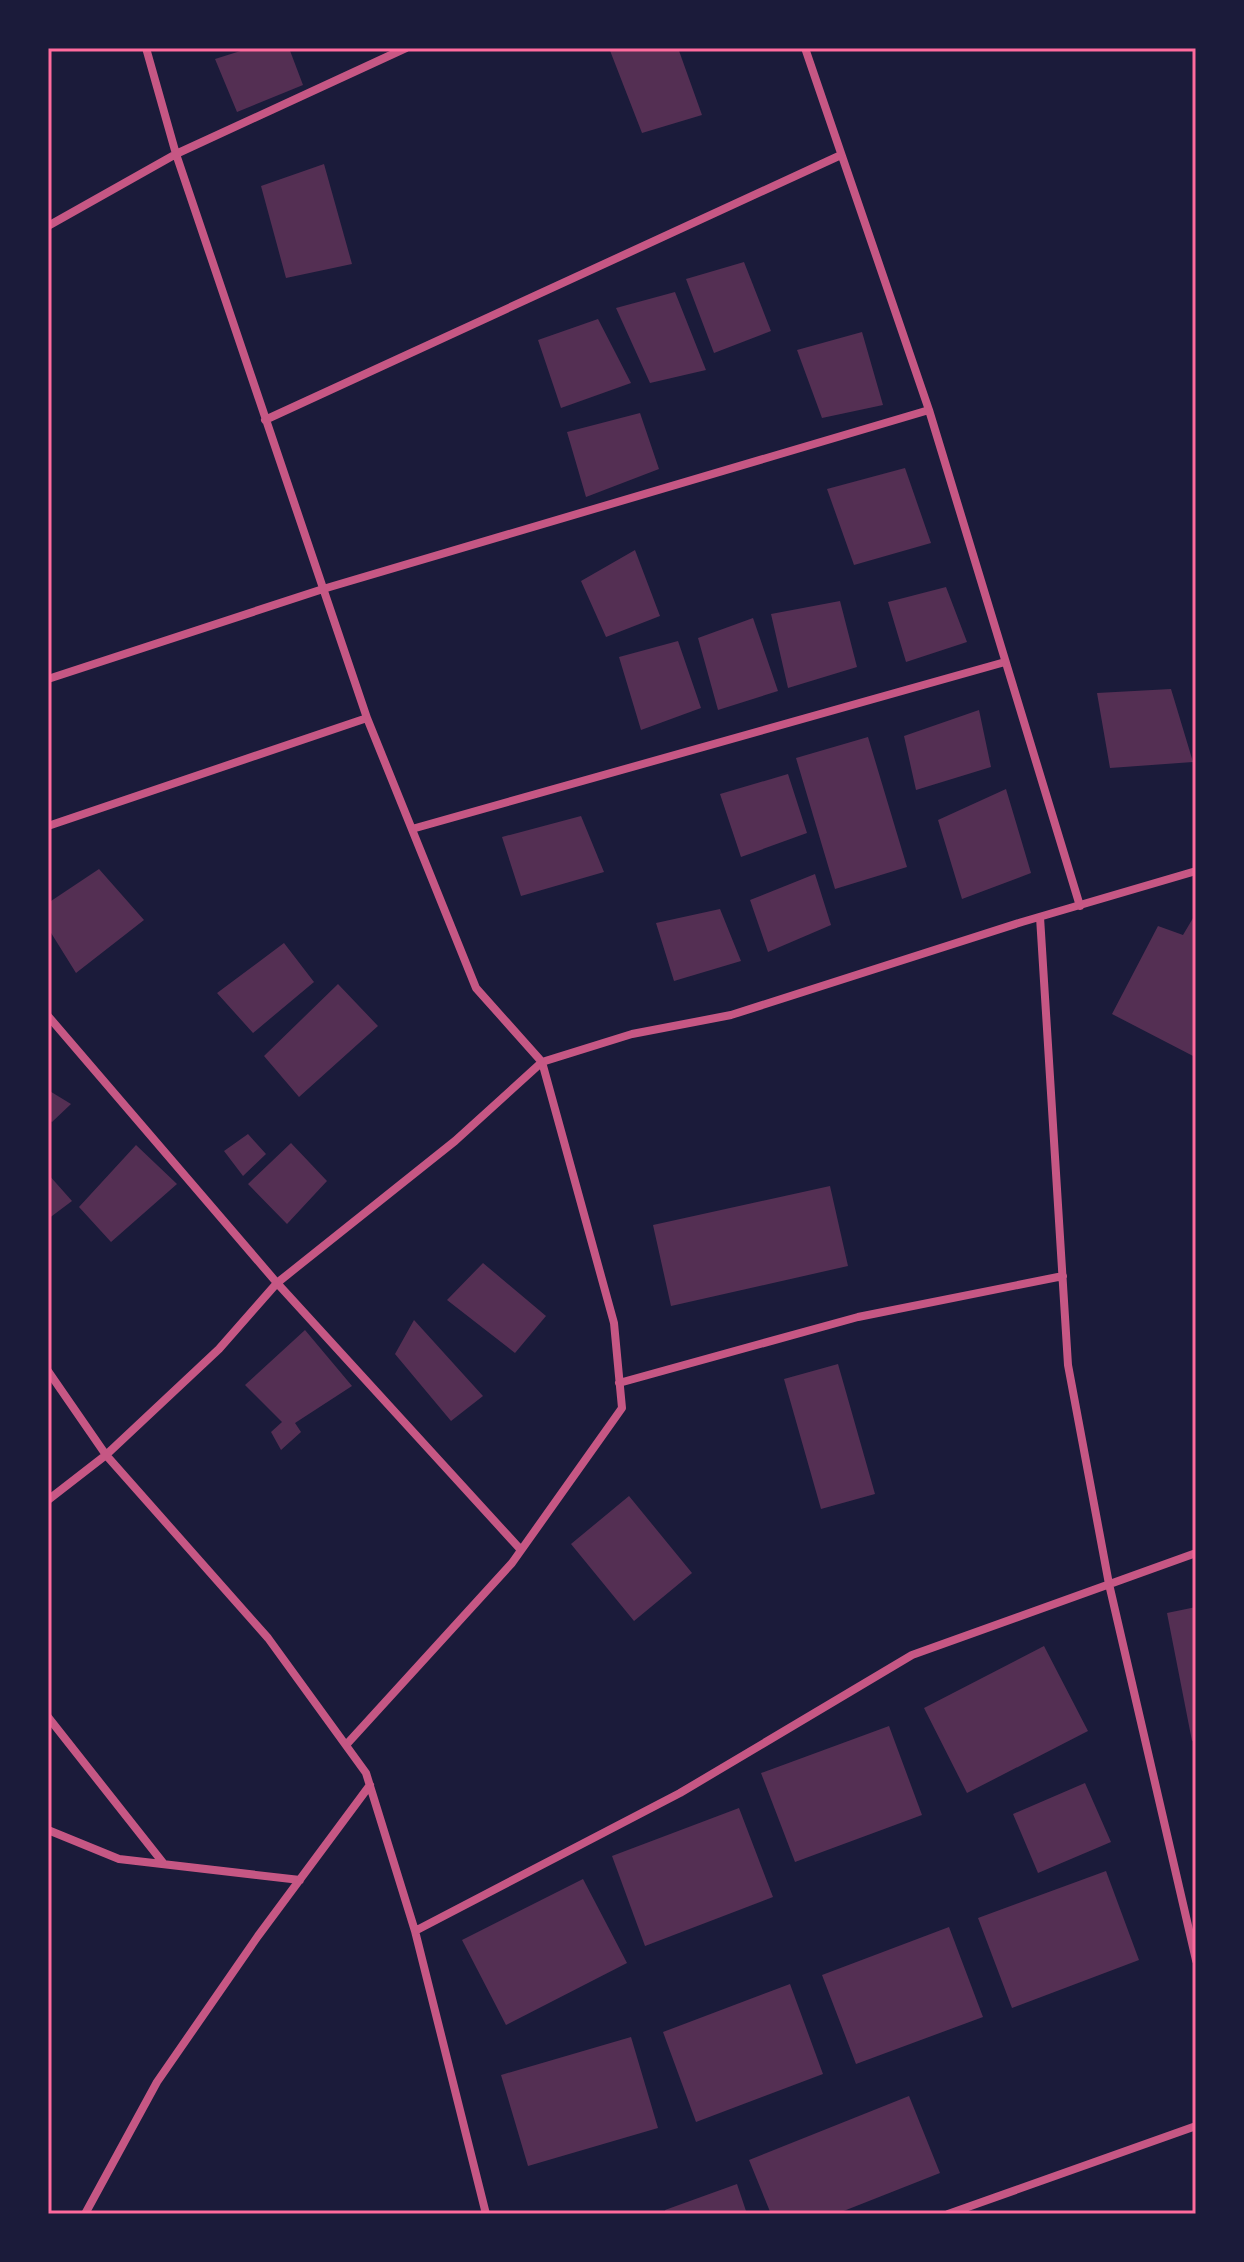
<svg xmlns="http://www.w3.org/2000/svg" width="1244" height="2262" font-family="Poppins,sans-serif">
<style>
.building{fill:#542f53}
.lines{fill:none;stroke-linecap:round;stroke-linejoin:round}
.minor{stroke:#c65784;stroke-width:8}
.neatline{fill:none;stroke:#ff6b9d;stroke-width:3}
</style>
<rect width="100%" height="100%" fill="#1b1b3a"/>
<!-- building -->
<path class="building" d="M250 48H289L303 85 237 112 215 59Z
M609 48H678L702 115 642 133Z
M324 164 352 264 286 278 261 186Z
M744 262 771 331 714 353 686 279Z
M675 292 706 370 650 383 616 308Z
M598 319 631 383 561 408 538 340Z
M862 332 883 405 822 418 797 350Z
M640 413 659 469 586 497 567 432Z
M905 468 931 543 854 565 827 489Z
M635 550 660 616 606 637 581 581Z
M946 587 967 642 906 662 888 602Z
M840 601 857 667 788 688 771 614Z
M753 618 778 691 718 710 698 638Z
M678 641 701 708 641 730 619 657Z
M1171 689 1193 762 1110 768 1097 693Z
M979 710 991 767 916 790 904 736Z
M868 737 907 867 835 889 796 758Z
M788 774 807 833 741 857 720 794Z
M1006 789 1031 873 962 899 938 820Z
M581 816 604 872 521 896 502 837Z
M99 869 144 920 76 973 48 928V903Z
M815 874 831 925 768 952 750 900Z
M720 909 741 961 674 981 656 923Z
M1196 913V1056L1195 1057 1112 1014 1158 926 1183 935Z
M284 943 314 982 253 1033 217 993Z
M338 984 378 1026 299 1097 264 1056Z
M48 1090 71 1104 52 1122 48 1119Z
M248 1134 266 1154 243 1176 224 1151Z
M291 1143 327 1181 287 1224 248 1184Z
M136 1145 177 1184 111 1242 79 1207Z
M48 1174 72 1201 48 1219Z
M830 1186 848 1266 671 1306 653 1225Z
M483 1263 546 1316 515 1353 447 1300Z
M414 1320 483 1396 451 1421 395 1354Z
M305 1330 352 1386 295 1423 301 1432 281 1450 271 1432 282 1422 245 1385Z
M838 1364 875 1494 821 1509 784 1379Z
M629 1496 692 1573 634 1621 571 1544Z
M1196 1607V1740L1192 1741 1167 1613Z
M1044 1646 1088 1731 967 1793 924 1708Z
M889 1726 922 1815 795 1862 761 1773Z
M1085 1783 1111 1842 1038 1873 1013 1814Z
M739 1808 773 1897 645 1946 612 1856Z
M1106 1871 1139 1960 1012 2008 978 1918Z
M583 1879 627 1963 506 2025 462 1940Z
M949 1927 983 2017 856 2064 822 1975Z
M790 1984 823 2074 696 2122 663 2032Z
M631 2037 658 2128 528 2166 501 2075Z
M909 2096 940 2173 836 2214H771L749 2160Z
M737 2184 747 2214H666L665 2210Z"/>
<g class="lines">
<!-- minor -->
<path class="minor" d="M146 48 176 154 367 718
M805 48 929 410 1080 906
M48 226 176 154 406 48
M265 420 841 155
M48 679 323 589 929 410
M48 826 367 718 476 988 542 1062 614 1323 622 1408 512 1563 346 1745
M412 829 1005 662
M1040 917 1068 1365 1109 1584 1196 1960
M48 1016 277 1283 521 1550
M48 1371 106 1455 268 1638 366 1773 415 1931 486 2214
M619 1383 858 1317 1063 1276
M48 1500 106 1455 219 1349 277 1283 455 1141 542 1062 632 1034 731 1015 1022 922 1196 871
M48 1717 164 1864
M48 1830 119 1859 300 1880
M415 1931 680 1793 912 1655 1196 1553
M85 2214 157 2082 258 1936 370 1785
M948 2214 1196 2126"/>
</g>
<!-- border -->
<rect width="1244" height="2262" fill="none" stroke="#1b1b3a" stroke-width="100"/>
<rect x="50" y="50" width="1144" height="2162" class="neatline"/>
</svg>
